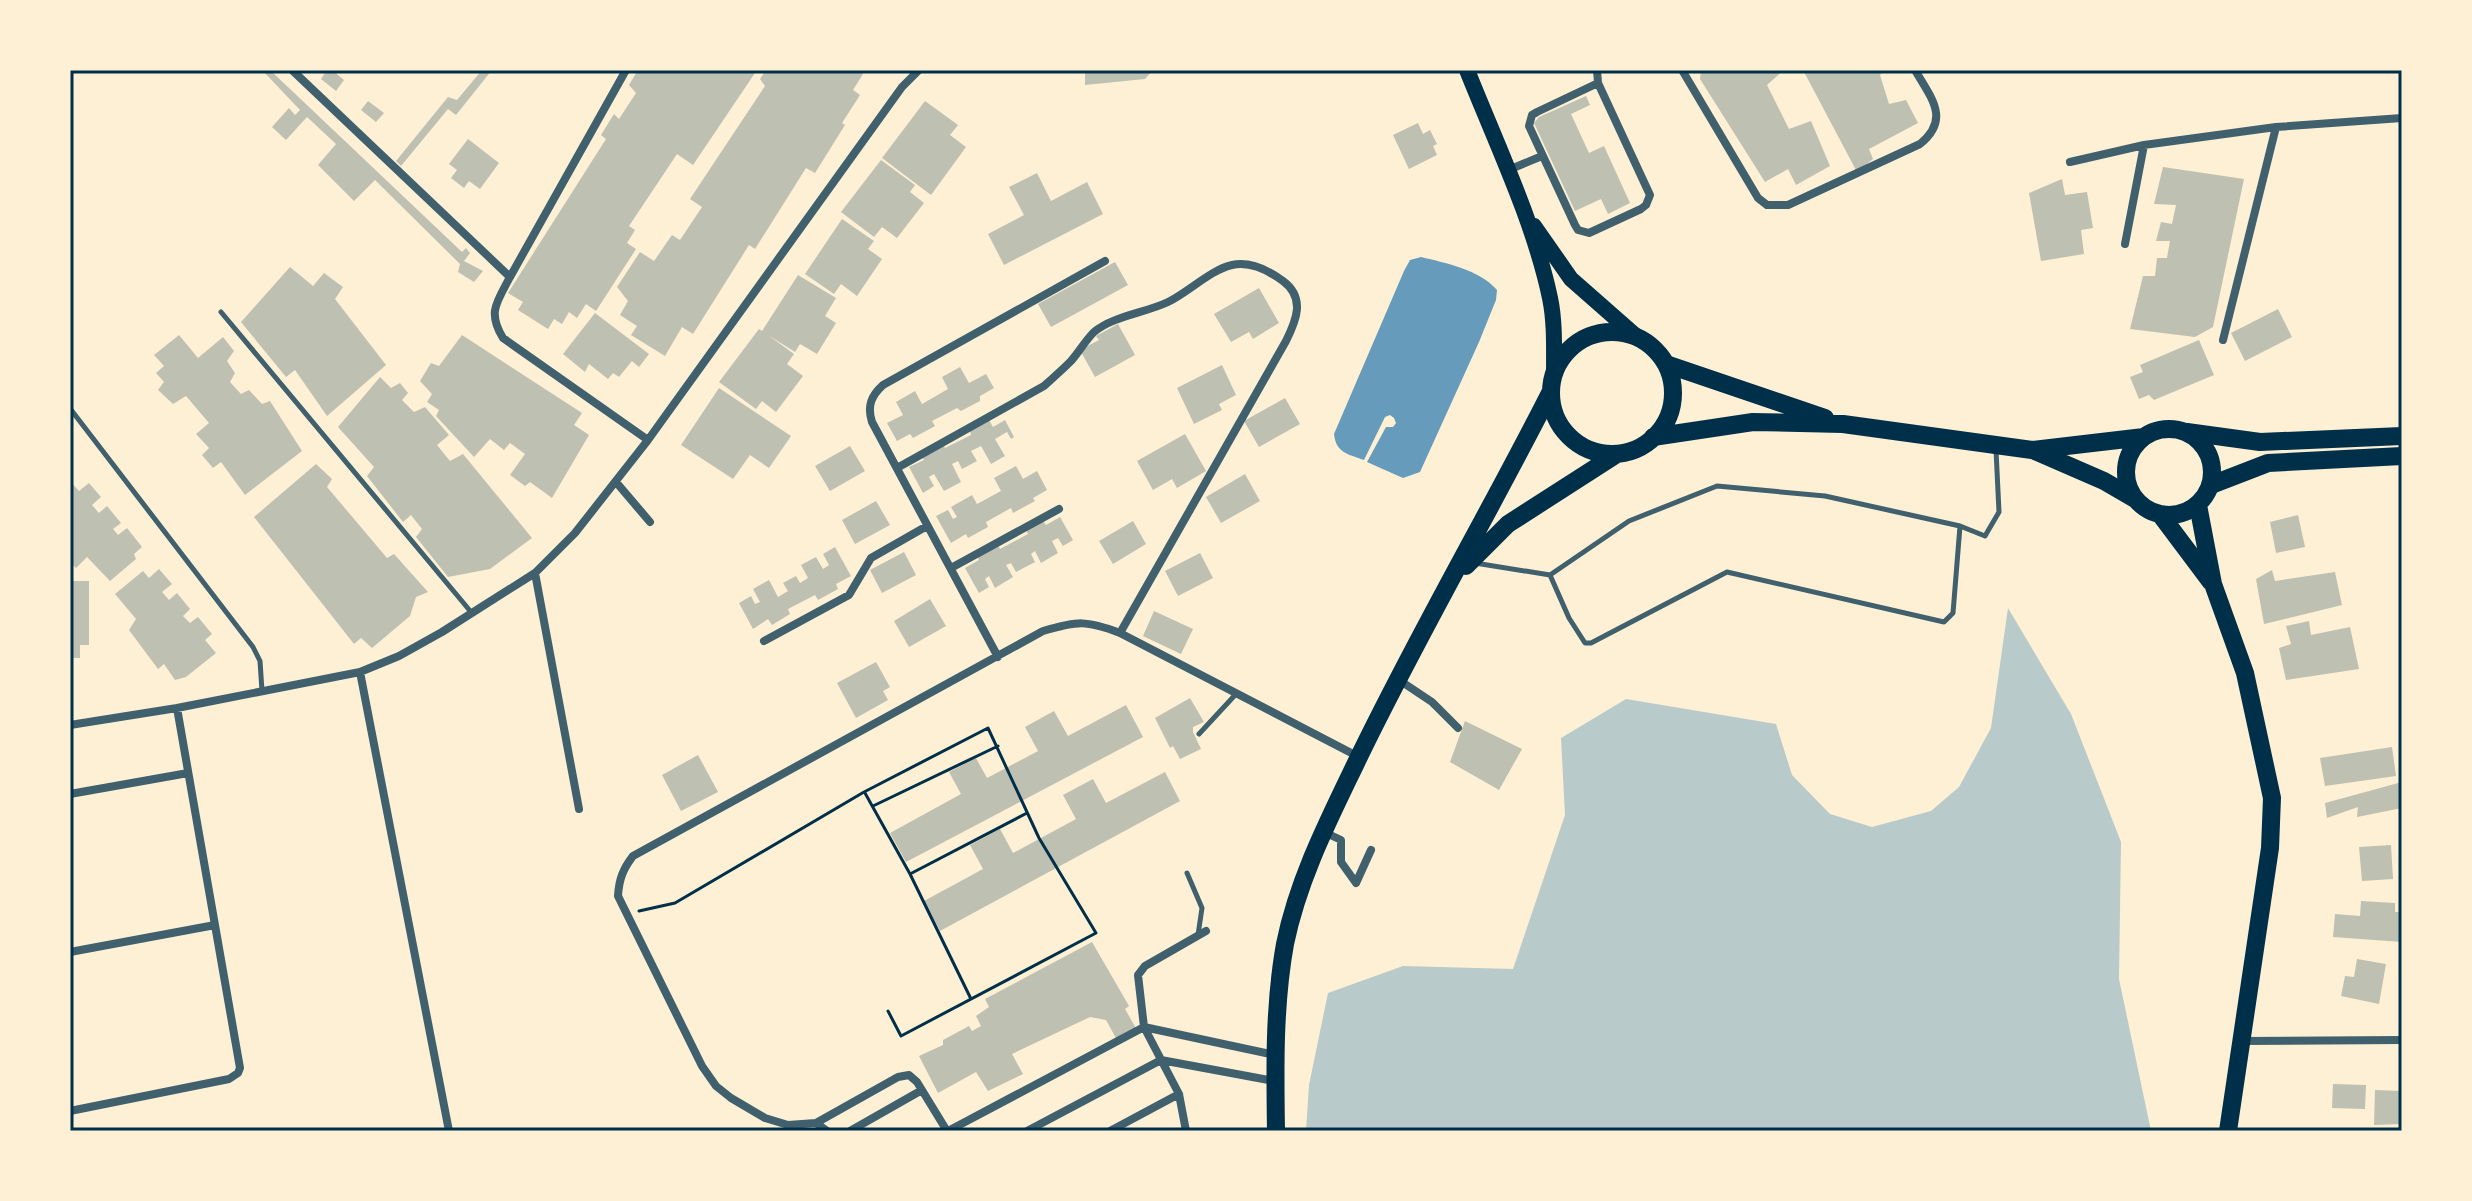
<svg xmlns="http://www.w3.org/2000/svg" width="2472" height="1201" font-family="'Playfair Display',serif">
<style>
.green{fill:#b9caca}
.water{fill:#669bbc}
.building{fill:#bec0b2}
.lines{fill:none;stroke-linecap:round;stroke-linejoin:round}
.path{stroke:#003049;stroke-width:3}
.service{stroke:#3f606c;stroke-width:5}
.minor{stroke:#3f606c;stroke-width:8}
.secondary{stroke:#003049;stroke-width:16}
.primary{stroke:#003049;stroke-width:18}
.trunk{stroke:#003049;stroke-width:18}
.neatline{fill:none;stroke:#003049;stroke-width:3}
</style>
<rect width="100%" height="100%" fill="#fdf0d5"/>
<!-- green -->
<path class="green" d="M2008 608 2071 714 2121 842 2119 979 2151 1131H1306L1309 1085 1328 993 1403 966 1513 969 1565 815 1561 738 1626 699 1776 724 1792 775 1830 814 1872 827 1931 811 1959 787 1991 728Z"/>
<!-- water -->
<path class="water" d="M1421 257C1446 263 1480 270 1497 290L1496 300 1479 342 1420 472 1403 478 1367 462 1386 427H1393L1396 423 1394 418 1390 415 1385 417 1364 460C1348 454 1336 453 1334 434L1404 271 1410 260Z"/>
<!-- building -->
<path class="building" d="M262 70H270L462 252 466 248 470 253 464 261 483 271 474 282 458 272 460 264 375 180 354 201 318 165 336 144 307 117 286 140 272 127 289 108 295 115 300 110Z
M327 70H332L344 80 336 91 321 79Z
M482 70H492L456 115 448 109 401 166 396 161 448 97 457 100Z
M638 70H757L693 165 677 154 629 226 635 230 627 243 636 249 596 311 586 304 577 318 569 312 562 324 554 319 548 329 518 310 523 302 508 293 606 139 601 135 614 114 619 119 636 93 629 85Z
M766 70H858L863 74 853 90 860 95 842 123 845 125 815 173 806 168 755 249 749 245 693 334 682 327 665 356 631 335 637 326 620 315 628 301 617 287 640 252 654 261 672 235 680 240 702 207 690 199 765 86 760 79Z
M1085 70H1153L1145 79 1085 85Z
M1701 70H1784L1767 85 1789 129 1811 121 1830 166 1796 185 1788 169 1765 182 1700 79Z
M1803 70H1885L1880 75 1889 104 1906 100 1918 123 1869 149 1873 159 1857 172Z
M1586 96 1590 105 1571 114 1589 153 1604 146 1630 203 1608 214 1601 199 1575 211 1534 123 1539 117Z
M368 101 384 113 376 122 361 110Z
M925 101 958 125 950 135 966 147 931 195 882 158Z
M1418 123 1423 134 1430 130 1437 144 1433 146 1437 155 1409 169 1393 135Z
M468 139 499 163 480 189 469 181 464 188 451 178 457 170 449 164Z
M881 160 915 185 910 192 924 203 897 238 882 227 874 237 841 212Z
M2163 167 2244 179 2213 327 2195 337 2130 329 2143 276H2155L2157 258H2167L2170 241H2156L2161 222 2172 224 2176 205 2154 204Z
M1037 173 1051 201 1087 182 1103 214 1004 265 988 234 1024 215 1009 187Z
M2062 179 2065 195 2087 192 2093 228 2081 230 2084 254 2041 261 2029 193Z
M842 219 874 241 868 249 882 259 857 296 841 284 834 294 805 274Z
M1115 262 1128 285 1051 327 1038 304Z
M290 267 313 286 324 273 343 287 335 299 386 365 327 416 295 370 286 377 241 322Z
M798 275 836 298 825 316 836 323 817 354 800 344 795 352 768 335 794 354 787 364 803 376 776 412 762 401 756 409 719 382 759 329 762 331Z
M1259 288 1279 323 1253 339 1249 332 1231 342 1214 314Z
M2278 309 2292 337 2245 361 2231 333Z
M595 313 649 354 639 367 632 361 619 377 613 373 608 379 589 364 585 372 563 354Z
M1118 324 1135 355 1095 377 1080 350 1099 340 1096 336Z
M179 335 198 358 223 337 234 351 227 361 235 373 230 382 241 394 249 390 262 404 270 401 302 451 245 495 221 462 213 468 202 455 209 448 196 434 209 423 186 396 173 404 158 390 164 382 156 373 164 366 154 355Z
M462 335 582 413 574 425 589 435 552 498 530 482 525 486 510 475 525 454 510 443 504 450 490 439 474 457 436 416 439 410 427 402 432 394 420 381 431 363 439 366Z
M2199 340 2214 375 2154 400 2149 395 2139 399 2130 377 2143 372 2140 365Z
M1222 365 1236 395 1219 404 1222 410 1194 424 1177 388Z
M960 367 969 383 986 374 994 388 980 396V401L961 411 957 408 932 421 935 426 913 438 910 434 897 441 887 423 903 415 896 402 915 391 922 404 948 389 942 377Z
M380 377 391 388 400 383 408 393 402 400 414 412 425 407 449 435 437 445 450 461 463 454 532 538 490 569 448 577 416 537 422 529 411 515 403 522 367 476 374 467 338 427Z
M719 388 791 436 769 468 750 455 733 479 681 445Z
M1285 398 1300 424 1259 447 1244 421Z
M989 420 993 427 1005 420 1014 437 1011 439 1007 432 995 439 1005 456 991 464 981 446 971 451 977 461 962 469 958 461 952 464 961 482 944 491 934 474 929 477 934 486 923 493 909 467 924 460 921 455 943 444 945 448 971 435 970 431Z
M1185 434 1206 471 1177 488 1172 479 1153 490 1137 461Z
M850 446 865 471 830 491 815 466Z
M316 464 332 479 327 487 387 558 394 554 428 592 416 597 410 616 372 648 361 638 354 644 254 517Z
M1016 466 1023 479 1037 471 1047 490 1033 498 1035 501 1013 513 1011 508 986 522 988 527 968 538 966 534 951 543 936 516 948 510 953 519 957 517 951 507 972 495 977 504 1001 491 994 478Z
M1245 474 1260 501 1221 523 1206 497Z
M70 481 79 491 89 483 101 497 92 505 99 513 107 506 121 523 113 529 118 535 127 528 142 547 134 554 136 559 110 581 87 557 76 568 70 562 72 550 70 548Z
M876 501 890 525 855 544 842 520Z
M2298 515 2305 547 2276 553 2270 522Z
M1060 517 1073 540 1063 546 1058 538 1052 541 1058 553 1041 563 1035 551 1031 554 1035 562 1016 572 1011 563 1006 565 1013 577 995 588 989 576 985 579 989 587 979 593 965 568 979 560 977 556 998 545 1000 549 1028 534 1026 530 1043 521 1046 525Z
M1133 521 1146 544 1113 564 1099 541Z
M835 547 851 576 836 584 838 589 818 600 815 595 788 609 790 614 772 625 768 619 753 629 739 603 751 596 755 604 760 602 753 589 769 580 778 597 788 591 783 583 796 576 800 583 808 578 801 565 816 557 823 569 829 565 823 554Z
M904 552 916 575 882 593 870 570Z
M1200 553 1213 578 1178 596 1165 571Z
M159 569 172 584 162 592 169 600 177 593 190 609 183 616 190 623 198 617 212 634 205 640 216 653 186 677 175 680 164 664 158 669 129 630 136 619 115 594 143 571 149 578Z
M2272 570 2275 581 2335 572 2342 605 2264 624 2256 579Z
M70 581H89V645H80V658H70Z
M930 599 946 626 909 647 894 621Z
M1154 611 1193 629 1181 654 1143 636Z
M2309 621 2311 635 2350 627 2359 669 2286 680 2279 648 2291 644 2286 626Z
M876 662 890 687 883 691 888 700 856 718 837 683Z
M1190 698 1204 722 1193 727V732L1201 749 1180 759 1173 746 1170 748 1155 718Z
M1126 705 1143 737 906 862 890 833 961 794 949 772 976 758 987 778 1038 751 1025 727 1054 711 1068 736Z
M1465 721 1522 749 1499 790 1450 762Z
M2392 747 2396 776 2325 786 2320 758Z
M698 755 718 792 681 811 662 775Z
M1165 772 1180 801 940 931 924 901 983 869 970 845 1000 829 1013 853 1076 819 1063 795 1093 779 1106 803Z
M2402 782V808L2357 817 2358 807 2327 818 2325 803Z
M2391 845 2393 879 2362 881 2359 847Z
M2361 901 2395 903V912H2402V942L2333 937 2335 914 2360 916Z
M1092 942 1129 1006 1125 1009 1137 1030 1117 1040 1106 1020 1090 1017 1012 1054 1023 1074 988 1091 976 1072 938 1093 919 1056 943 1045V1040L969 1026 972 1031 981 1026 976 1016 989 1007 985 999Z
M2357 959 2386 964 2379 1004 2341 996 2345 976 2354 977Z
M2333 1084 2366 1085 2365 1109 2332 1108Z
M2375 1090 2402 1091V1124L2374 1125Z"/>
<g class="lines">
<!-- path -->
<path class="path" d="M865 793 910 874 971 999
M873 806 998 746
M910 874 1027 813
M639 911 675 903 864 792 988 728 1039 838 1096 933 901 1036 888 1011"/>
<!-- service -->
<path class="service" d="M221 312 471 612
M72 411 253 647 260 661 262 691
M1475 563 1550 575 1629 521 1717 486 1825 496 1960 526 1985 536 1999 512 1996 450
M1550 575 1569 618 1585 643H1591L1727 572 1944 622 1953 613 1960 526
M1199 734 1236 694
M1187 873 1202 908 1198 935"/>
<!-- minor -->
<path class="minor" d="M292 70 510 277
M626 70 510 277C497 302 487 312 503 338L648 440
M1597 70 1598 83 1650 195 1646 205 1641 209 1589 233 1578 230 1575 225 1529 126 1532 115 1537 112 1598 83
M1682 70 1758 198 1767 205H1788L1920 144C1951 119 1931 98 1915 70
M2070 162 2144 145 2276 127 2402 118
M1506 171 1542 156
M2125 244 2144 145
M2223 340 2276 127
M897 468 1044 386C1053 378 1062 370 1071 361 1079 352 1085 341 1094 332 1113 316 1145 313 1168 302 1187 293 1212 269 1232 265 1250 261 1268 270 1283 281 1306 298 1296 321 1286 341L1120 633
M616 482 650 522
M951 568 1059 509
M535 573 579 809
M764 641 849 595 871 558 927 526
M998 657 872 422C867 406 871 396 883 385L1105 261
M360 672 449 1131
M1399 680 1432 702 1458 728
M70 725 177 708 360 672 399 656 442 632 535 573 575 533 648 440 902 87 919 70
M70 794 188 773
M1324 832 1341 840V862L1356 883 1371 850
M70 952 215 925
M1144 1027 1275 1055
M2243 1041 2402 1040
M1161 1060 1274 1081
M70 1111 229 1079 238 1073 240 1068 177 708
M816 1123 827 1131
M850 1131 922 1090
M947 1131 917 1082 909 1075 898 1077 816 1123 788 1125 765 1118 731 1098 716 1086 702 1066 618 896C619 879 623 869 633 856L1043 631C1078 621 1086 620 1120 633L1359 757
M948 1131 1144 1027
M1027 1131 1161 1060
M1110 1131 1179 1094
M1186 1131 1179 1094 1144 1027 1138 975 1145 966 1206 931"/>
<!-- secondary -->
<path class="secondary" d="M1467 70C1496 143 1534 222 1550 298 1555 322 1554 348 1554 373
M1534 226 1571 279 1637 337"/>
<!-- primary -->
<path class="primary" d="M2187 432 2260 442 2402 436
M2211 485 2268 463 2402 456"/>
<!-- trunk -->
<path class="trunk" d="M1551 393a61 61 0 1 1 122 0a61 61 0 1 1-122 0Z
M1666 364 1825 418
M2126 472a43 43 0 1 1 86 0a43 43 0 1 1-86 0Z
M1653 437 1753 422 1843 424 2032 450 2144 437
M2035 451 2104 481 2135 499
M2198 505 2213 584 2245 673 2272 798 2270 848 2228 1131
M2160 514 2211 582
M1466 566 1508 524 1617 454
M1276 1131C1275 1068 1274 1005 1285 944 1298 880 1328 821 1356 763 1416 638 1487 517 1550 393"/>
</g>
<!-- border -->
<rect width="2472" height="1201" fill="none" stroke="#fdf0d5" stroke-width="144"/>
<rect x="72" y="72" width="2328" height="1057" class="neatline"/>
</svg>
